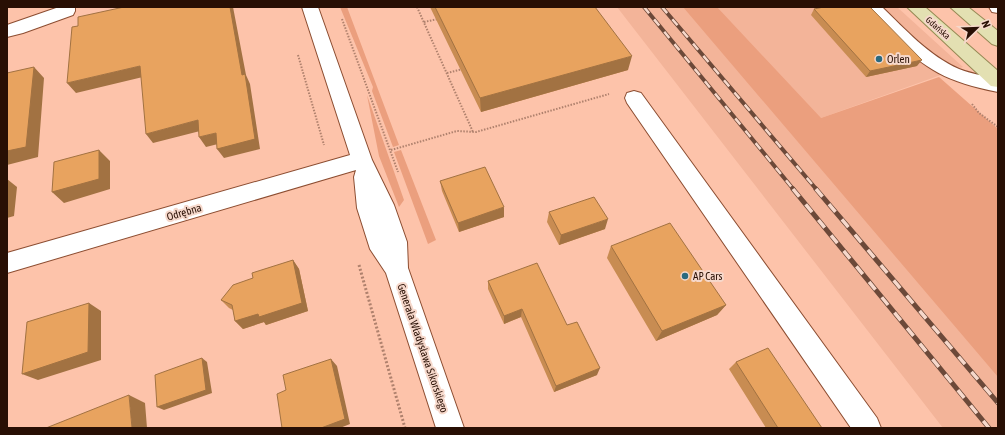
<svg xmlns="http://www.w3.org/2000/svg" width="1005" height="435" font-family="'Asap Condensed',sans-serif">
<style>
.built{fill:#f3b499}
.green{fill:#eb9f7e}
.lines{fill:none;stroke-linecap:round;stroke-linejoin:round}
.minor-casing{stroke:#8c4d31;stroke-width:2}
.major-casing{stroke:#968954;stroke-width:2}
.path-far1{stroke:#af816d;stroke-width:2;stroke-dasharray:1.5 1.5;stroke-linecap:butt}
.path{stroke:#af816d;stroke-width:3;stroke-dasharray:2 2;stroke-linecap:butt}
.minor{fill:#fff;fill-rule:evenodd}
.major{fill:#e3e0b2;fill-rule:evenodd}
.rail-far1-casing{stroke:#6c4939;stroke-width:4}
.rail-casing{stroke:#6c4939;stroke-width:5}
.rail-far1{stroke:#f6d8cb;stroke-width:2.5;stroke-dasharray:8;stroke-linecap:butt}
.rail{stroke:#f6d8cb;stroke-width:3.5;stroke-dasharray:10;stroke-linecap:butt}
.wall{fill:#c88c52}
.shaded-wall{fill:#a27242}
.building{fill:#e8a35f;stroke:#a27242}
.poi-dot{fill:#2b6a7f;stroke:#f6d8cb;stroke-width:1.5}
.labels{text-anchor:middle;stroke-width:4;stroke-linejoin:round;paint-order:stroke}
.far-street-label{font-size:9px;fill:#280f04;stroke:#f6d8cb}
.poi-label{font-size:11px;fill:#280f04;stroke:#f6d8cb;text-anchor:start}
.street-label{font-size:11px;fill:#280f04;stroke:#f6d8cb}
</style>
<rect width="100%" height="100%" fill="#fdc3aa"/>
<!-- built -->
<path class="built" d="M617 7H897L963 67 821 118 998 353V428H943Z"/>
<!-- green -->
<path class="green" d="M340 7H347L399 145 393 147 372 91 373 87Z
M683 7H717L821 118 939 77 998 129V377Z
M367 95 404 200 399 207 379 156Z
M401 150 436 240 428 244 394 152Z"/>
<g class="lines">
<defs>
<path id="minor" d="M59 7H75V11L73 15 23 33 7 37V25Z
M302 7H318L372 160 394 205 407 242 408 268 464 428H436L386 273 370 249 357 208 354 177 356 170 7 273V253L350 155Z
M864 7H882C905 29 929 56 959 69 971 74 985 76 998 78V92C947 82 926 70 889 34 881 25 870 17 864 7Z
M989 7H998V13L992 12Z
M634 91 641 93 877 418 881 428H851L627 103 625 98 627 93Z"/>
<path id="major" d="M907 7H925L998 71V87L991 86Z
M950 7H968L998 31V46L992 44Z"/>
</defs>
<!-- minor casing -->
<use href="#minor" class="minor-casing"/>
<!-- major casing -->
<use href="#major" class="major-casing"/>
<!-- path-far1 -->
<path class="path-far1" d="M417 7 473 132
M342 19 398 172
M424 22 438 19
M298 55 324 145
M447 73 463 69
M972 104 979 113 998 127
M391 150 457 131 476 132 609 94"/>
<!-- path -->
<path class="path" d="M359 265 405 428"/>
<!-- minor -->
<use href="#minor" class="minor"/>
<!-- major -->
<use href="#major" class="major"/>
<defs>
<path id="rail-far1" d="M644 7 794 190
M662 7 817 190"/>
<path id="rail" d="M793 189 989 428
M816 189 998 403"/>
</defs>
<!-- rail-far1 casing -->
<use href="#rail-far1" class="rail-far1-casing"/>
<!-- rail casing -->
<use href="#rail" class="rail-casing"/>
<!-- rail-far1 -->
<use href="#rail-far1" class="rail-far1"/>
<!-- rail -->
<use href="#rail" class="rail"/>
</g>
<!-- wall -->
<path class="wall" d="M430 7H595L628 70 481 112Z
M814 9 917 66 866 77 811 15Z
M440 181 504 217 459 232 442 191Z
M549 212 605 229 559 245 547 222Z
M611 246 726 305 717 315 656 341 607 258Z
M293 260 299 269 308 311 266 325 264 322 243 329 235 321 233 310 229 308 221 300 253 278Z
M488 281 567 325 597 375 554 392 521 317 504 324 488 289Z
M736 362 822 428H766L729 369Z"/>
<!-- shaded-wall -->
<path class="shaded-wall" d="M230 7H233L246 75 250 84 260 149 224 158 217 149Z
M632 56 628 70 481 112 480 98Z
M922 60 917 66 866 77 870 71Z
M140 66 147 76 76 93 67 83Z
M34 67 44 78 38 157 7 165V151Z
M198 120 204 130 153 143 146 134Z
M216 133 222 143 206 147 199 137Z
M99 150 110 161V189L64 203 52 192Z
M7 179 17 187 14 216 7 218Z
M504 207V217L459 232 458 223Z
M608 219 605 229 559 245 561 235Z
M293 260 299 269 308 311 266 325 264 322 243 329 235 321 258 314Z
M89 303 101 311V360L38 380 22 374Z
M726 305 717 315 656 341 662 331Z
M522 309 521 317 504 324V316Z
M202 358 207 362 212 393 164 410 157 407Z
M331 359 337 366 350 424 340 428H321Z
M600 368 597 375 554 392 556 386Z
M129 395 145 403 147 428H132Z"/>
<!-- building -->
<path class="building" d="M124 7H230L242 75 245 74 255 139 217 149 216 133 199 137 198 120 146 134 140 66 67 83 72 27 78 26V17Z
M435 7H595L632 56 480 98Z
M824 7H870L922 60 870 71 814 9Z
M34 67 26 147 7 151V73Z
M99 150V179L52 192 54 162Z
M485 167 504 207 458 223 440 181Z
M594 197 608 219 561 235 549 212Z
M670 223 726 305 662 331 611 246Z
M293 260 302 303 259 317 258 314 235 321 232 305 221 300 233 285 253 278 252 273Z
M537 263 567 325 577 322 600 368 556 386 522 309 504 316 488 281Z
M89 303 88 352 22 374 27 322Z
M768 348 822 428H778L736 362Z
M202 358 206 390 157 407 155 375Z
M331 359 345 419 321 428H282L277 394 286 390 283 375Z
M129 395 132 428H46Z"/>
<!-- markers -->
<g class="poi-dot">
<circle cx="879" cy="59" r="4"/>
<circle cx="685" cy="276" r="4"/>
</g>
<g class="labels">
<!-- far-street labels -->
<g class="far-street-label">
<text transform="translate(938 28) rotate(41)" y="3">Gdańska</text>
</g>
<!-- poi labels -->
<g class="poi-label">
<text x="887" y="63">Orlen</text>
<text x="693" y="280">AP Cars</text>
</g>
<!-- street labels -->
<g class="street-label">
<text transform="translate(184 212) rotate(-16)" y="4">Odrębna</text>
<text transform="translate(423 348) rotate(71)" y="4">Generała Władysława Sikorskiego</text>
</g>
</g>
<!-- border -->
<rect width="1005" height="435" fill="none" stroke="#280f04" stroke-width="16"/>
<!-- north arrow -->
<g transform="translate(977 28) rotate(67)" stroke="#f6d8cb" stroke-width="3" paint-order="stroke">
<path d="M0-3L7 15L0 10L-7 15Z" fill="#280f04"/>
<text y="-6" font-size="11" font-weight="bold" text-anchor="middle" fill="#280f04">N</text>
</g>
</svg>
